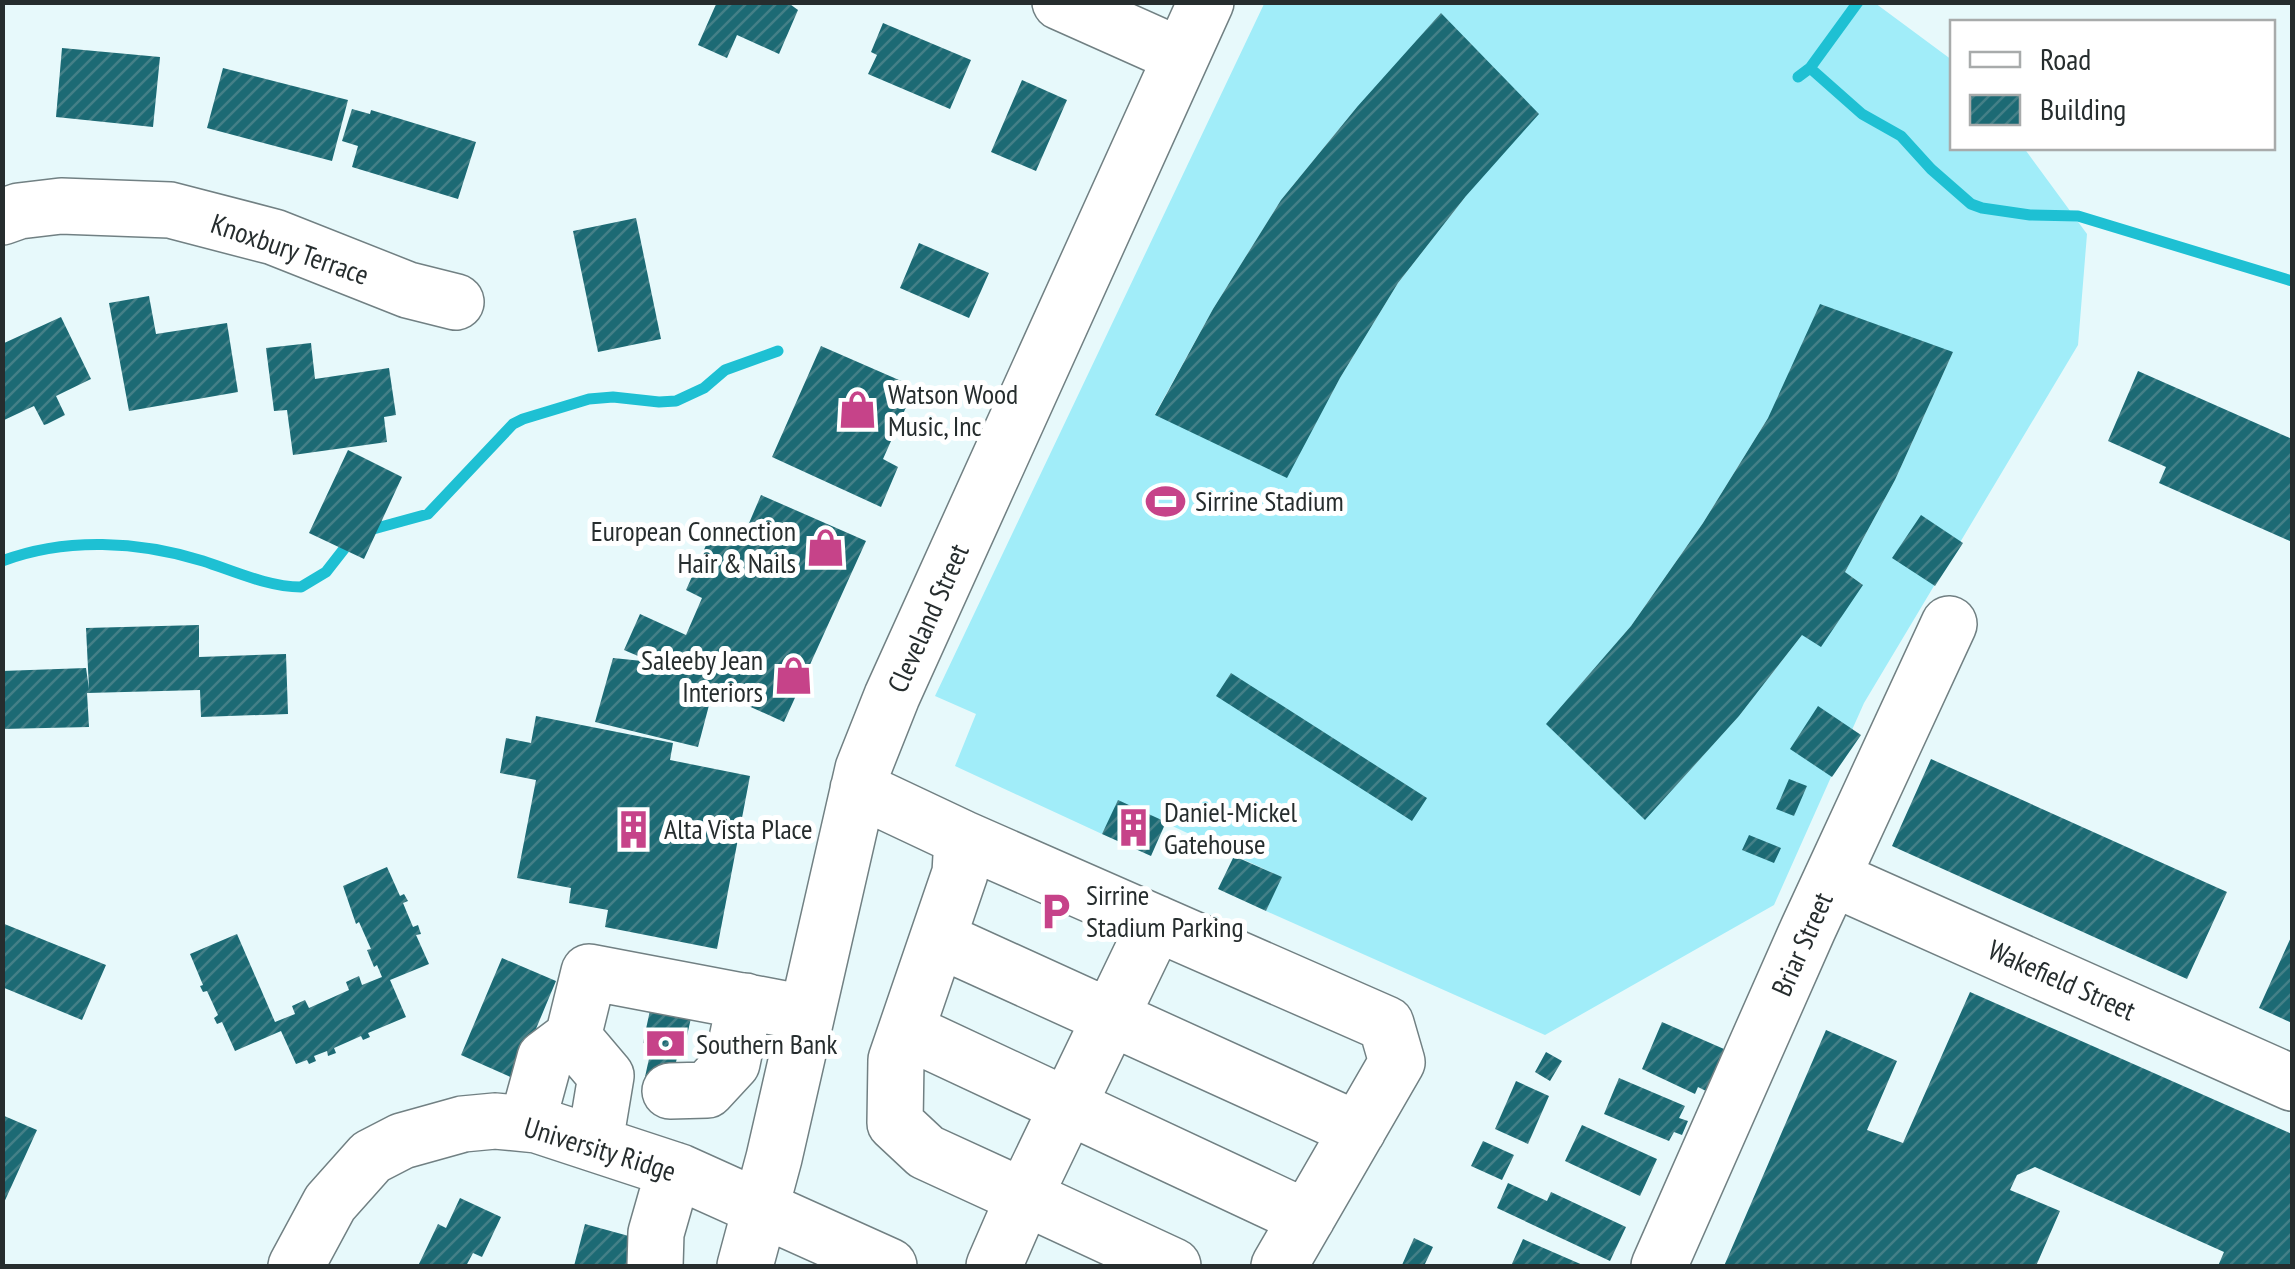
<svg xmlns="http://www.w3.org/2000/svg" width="2295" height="1269" font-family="'PT Sans Narrow',sans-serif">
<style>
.pitch{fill:#a1edf9;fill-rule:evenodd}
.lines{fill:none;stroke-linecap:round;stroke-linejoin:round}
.stream{stroke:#1ec0d3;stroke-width:11}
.building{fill:url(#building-hatch)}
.minor-casing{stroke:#718083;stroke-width:58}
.minor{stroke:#fff;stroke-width:55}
.labels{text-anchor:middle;stroke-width:10;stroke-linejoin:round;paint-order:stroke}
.street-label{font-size:28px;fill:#262d2e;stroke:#fff}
.poi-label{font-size:28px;fill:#262d2e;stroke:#fff;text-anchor:start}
</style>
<defs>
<pattern id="building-hatch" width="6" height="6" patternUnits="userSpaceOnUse" patternTransform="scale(2.5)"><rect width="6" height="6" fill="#1c6a74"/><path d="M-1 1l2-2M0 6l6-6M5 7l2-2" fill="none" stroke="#448087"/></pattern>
</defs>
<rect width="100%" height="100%" fill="#e7f9fb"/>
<!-- pitch -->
<path class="pitch" d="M1269 2 1875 3 1952 60V148H2024L2087 234 2078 345 1864 703 1774 905 1545 1035 1266 911 1281 877 1119 801 1102 834 955 766 976 714 935 696 1264 4ZM1357 107 1466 196 1398 283 1340 378 1286 477 1155 414 1213 309 1281 200ZM1953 352 1895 480 1845 572 1862 584 1802 635 1739 716 1645 819 1547 724 1631 626 1703 523 1768 418Z"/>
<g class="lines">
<!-- stream -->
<path class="stream" d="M1810 68 1862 114 1901 136 1931 169 1971 204 1982 208 2030 215 2078 216 2292 281
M1798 77 1810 68 1858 2
M366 531 428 514 513 424 523 419 589 399 613 397 659 402 676 401 704 388 725 370 778 351
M2 561C66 537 139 541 203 561 234 571 268 587 301 587L326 572 351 540"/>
</g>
<!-- building -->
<path class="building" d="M717 2H787L798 10 779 54 737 35 727 58 698 45Z
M1441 13 1539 114 1466 196 1398 283 1340 378 1287 478 1155 415 1213 309 1281 200 1357 107Z
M883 23 971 60 950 109 868 74 877 55 871 52Z
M62 48 160 57 153 127 56 117Z
M223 68 348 100 332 161 207 128Z
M1022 80 1067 100 1036 171 991 152Z
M352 109 370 114 371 110 476 142 458 199 352 167 358 146 342 141Z
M636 218 661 339 598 352 573 231Z
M919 243 989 273 969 318 900 288Z
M149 296 156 334 227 323 238 392 129 411 109 303Z
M1820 304 1953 352 1895 480 1845 572 1863 585 1821 647 1802 635 1739 716 1645 820 1546 724 1631 626 1703 523 1768 418Z
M61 317 91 379 56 396 65 415 47 424 44 425 34 406 2 421V344Z
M311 343 315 379 389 368 396 415 384 417 387 442 293 455 287 410 274 411 266 348Z
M821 346 915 387 883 459 898 467 881 507 772 457Z
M2138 371 2292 439V542L2159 483 2166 467 2108 441Z
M348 450 402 477 364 559 309 533Z
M761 495 866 541 784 722 713 690 698 747 595 722 613 658 652 662 624 650 640 614 686 635 702 598 686 590 716 523 744 535Z
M1921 515 1963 543 1935 586 1892 558Z
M199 625V657L286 654 288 714 201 717 200 690 87 693 89 727 2 729V671L86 668 89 689 86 628Z
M1231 673 1427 798 1412 821 1216 696Z
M1818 706 1861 735 1832 777 1790 749Z
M536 716 673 743 670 760 750 776 717 949 605 927 608 910 569 903 571 888 517 878 536 780 500 773 506 738 531 743Z
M1931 759 2227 892 2187 979 1892 846Z
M1789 779 1807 786 1794 816 1776 809Z
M1118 800 1166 822 1151 856 1102 834Z
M1749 835 1781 848 1774 863 1742 850Z
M1234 856 1282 877 1266 911 1218 889Z
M387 867 400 896 404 894 408 901 403 903 413 927 418 925 421 934 416 935 429 964 390 980 406 1017 368 1033 370 1037 363 1040 361 1036 334 1048 336 1053 328 1056 327 1051 314 1056 316 1061 309 1064 307 1060 296 1064 281 1031 235 1051 222 1022 217 1024 214 1018 218 1015 207 991 203 992 200 986 203 985 190 954 237 934 275 1022 295 1014 292 1006 305 1000 309 1008 349 990 346 982 359 976 362 985 382 977 377 965 374 967 367 950 371 949 359 922 356 924 343 886Z
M2 923 106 965 82 1020 2 987Z
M2292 935V1023L2259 1008Z
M502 958 556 981 515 1079 461 1055Z
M1970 992 2292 1134V1266H2218L2224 1252 2035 1167 2017 1175 2010 1190 2060 1211 2036 1266H1724L1826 1030 1897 1061 1867 1130 1903 1143Z
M652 1001 691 1018 684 1049 679 1048 670 1091 643 1086 652 1045 643 1043Z
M1662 1022 1724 1049 1706 1091 1698 1087 1695 1094 1642 1069Z
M1546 1052 1562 1061 1550 1081 1535 1072Z
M1619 1078 1685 1106 1679 1118 1688 1121 1682 1135 1674 1132 1669 1141 1604 1114Z
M1516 1081 1549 1096 1528 1144 1495 1129Z
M2 1115 37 1130 2 1207Z
M1582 1125 1657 1159 1640 1196 1565 1161Z
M1483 1141 1514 1155 1502 1180 1471 1166Z
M1508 1183 1547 1201 1551 1192 1626 1227 1610 1261 1497 1208Z
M460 1198 501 1217 482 1257 473 1253 466 1266H418L438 1224 446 1228Z
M585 1224 636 1238 628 1266H574Z
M1414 1238 1433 1247 1424 1266 1402 1265Z
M1523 1239 1585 1266H1511Z"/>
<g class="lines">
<defs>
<path id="minor" d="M1060 2 1181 56
M2 217 19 211 61 206 170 210 274 237 408 290 456 302
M858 789 962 838 960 873 896 1060 895 1123 926 1152 1024 1197 994 1266
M962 838 1386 1024 1397 1062 1279 1266
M1832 878 2292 1083
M1156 923 1024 1197 1173 1266
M938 939 1358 1130
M907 1031 1307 1218
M573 1037 589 972 805 1013
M670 1091 707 1090 732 1063 745 1001
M527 1124 545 1058 573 1037 606 1076 595 1142
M296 1266 330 1203 371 1157 402 1141 463 1124 495 1121 537 1125 680 1172 889 1266
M655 1266 656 1233 674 1170
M745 1266 774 1158 863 769 892 696 1206 2
M1659 1266 1808 929 1949 624"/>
</defs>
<!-- minor casing -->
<use href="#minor" class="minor-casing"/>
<!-- minor -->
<use href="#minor" class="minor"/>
</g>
<!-- icons -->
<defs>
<symbol id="shop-bare" viewBox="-9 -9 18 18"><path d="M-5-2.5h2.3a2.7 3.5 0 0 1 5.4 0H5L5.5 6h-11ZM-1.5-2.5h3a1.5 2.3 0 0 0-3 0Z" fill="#c64389" stroke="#fff" stroke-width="2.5" paint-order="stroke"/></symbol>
<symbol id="stadium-bare" viewBox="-9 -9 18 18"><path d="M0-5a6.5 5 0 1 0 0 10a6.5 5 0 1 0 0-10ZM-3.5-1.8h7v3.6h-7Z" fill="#c64389" stroke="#fff" stroke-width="2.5" paint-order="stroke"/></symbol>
<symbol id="building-bare" viewBox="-9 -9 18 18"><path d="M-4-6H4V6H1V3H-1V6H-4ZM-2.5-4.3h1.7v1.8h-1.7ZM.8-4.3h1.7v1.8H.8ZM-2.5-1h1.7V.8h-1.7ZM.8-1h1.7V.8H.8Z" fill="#c64389" stroke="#fff" stroke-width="2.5" paint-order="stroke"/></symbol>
<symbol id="parking-bare" viewBox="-9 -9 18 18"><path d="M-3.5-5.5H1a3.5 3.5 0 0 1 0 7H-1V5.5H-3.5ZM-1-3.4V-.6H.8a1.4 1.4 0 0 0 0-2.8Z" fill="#c64389" stroke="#fff" stroke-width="2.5" paint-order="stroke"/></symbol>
<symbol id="bank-bare" viewBox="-9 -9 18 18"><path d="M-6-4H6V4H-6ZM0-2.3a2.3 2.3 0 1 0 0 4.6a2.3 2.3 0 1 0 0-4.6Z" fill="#c64389" stroke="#fff" stroke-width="2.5" paint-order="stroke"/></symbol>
</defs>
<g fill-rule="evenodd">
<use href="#shop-bare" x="830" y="382" width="55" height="55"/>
<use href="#stadium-bare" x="1138" y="474" width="55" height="55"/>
<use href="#shop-bare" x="798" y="520" width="55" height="55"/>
<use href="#shop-bare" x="766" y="648" width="55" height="55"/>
<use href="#building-bare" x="1106" y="800" width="55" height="55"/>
<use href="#building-bare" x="606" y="802" width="55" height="55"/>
<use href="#parking-bare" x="1028" y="884" width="55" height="55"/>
<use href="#bank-bare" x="638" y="1016" width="55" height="55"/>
</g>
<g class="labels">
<!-- street labels -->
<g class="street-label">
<text transform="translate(290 249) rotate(19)" y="10">Knoxbury Terrace</text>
<text transform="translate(928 618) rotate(-66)" y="10">Cleveland Street</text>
<text transform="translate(1802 944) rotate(-66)" y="10">Briar Street</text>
<text transform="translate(2062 980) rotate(24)" y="10">Wakefield Street</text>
<text transform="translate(600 1149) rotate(17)" y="10">University Ridge</text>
</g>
<!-- poi labels -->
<g class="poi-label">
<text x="888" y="404">Watson Wood<tspan x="888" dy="32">Music, Inc</tspan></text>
<text x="1195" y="511">Sirrine Stadium</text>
<text x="796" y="541" text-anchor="end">European Connection<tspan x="796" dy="32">Hair &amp; Nails</tspan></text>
<text x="763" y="670" text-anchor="end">Saleeby Jean<tspan x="763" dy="32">Interiors</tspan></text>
<text x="1164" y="822">Daniel-Mickel<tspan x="1164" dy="32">Gatehouse</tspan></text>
<text x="664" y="839">Alta Vista Place</text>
<text x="1086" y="905">Sirrine<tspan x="1086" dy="32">Stadium Parking</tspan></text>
<text x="696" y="1054">Southern Bank</text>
</g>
</g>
<!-- border -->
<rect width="2295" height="1269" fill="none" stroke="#262d2e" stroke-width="10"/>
<!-- legend -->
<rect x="1950" y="20" width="325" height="130" fill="#ffffff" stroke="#a8abab" stroke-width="2.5"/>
<rect x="1970" y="52" width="50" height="15" fill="#ffffff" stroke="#a8abab" stroke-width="2.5"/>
<text x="2040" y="70" font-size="30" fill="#262d2e">Road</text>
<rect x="1970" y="95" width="50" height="30" fill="url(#building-hatch)" stroke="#a8abab" stroke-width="2.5"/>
<text x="2040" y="120" font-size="30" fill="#262d2e">Building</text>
</svg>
